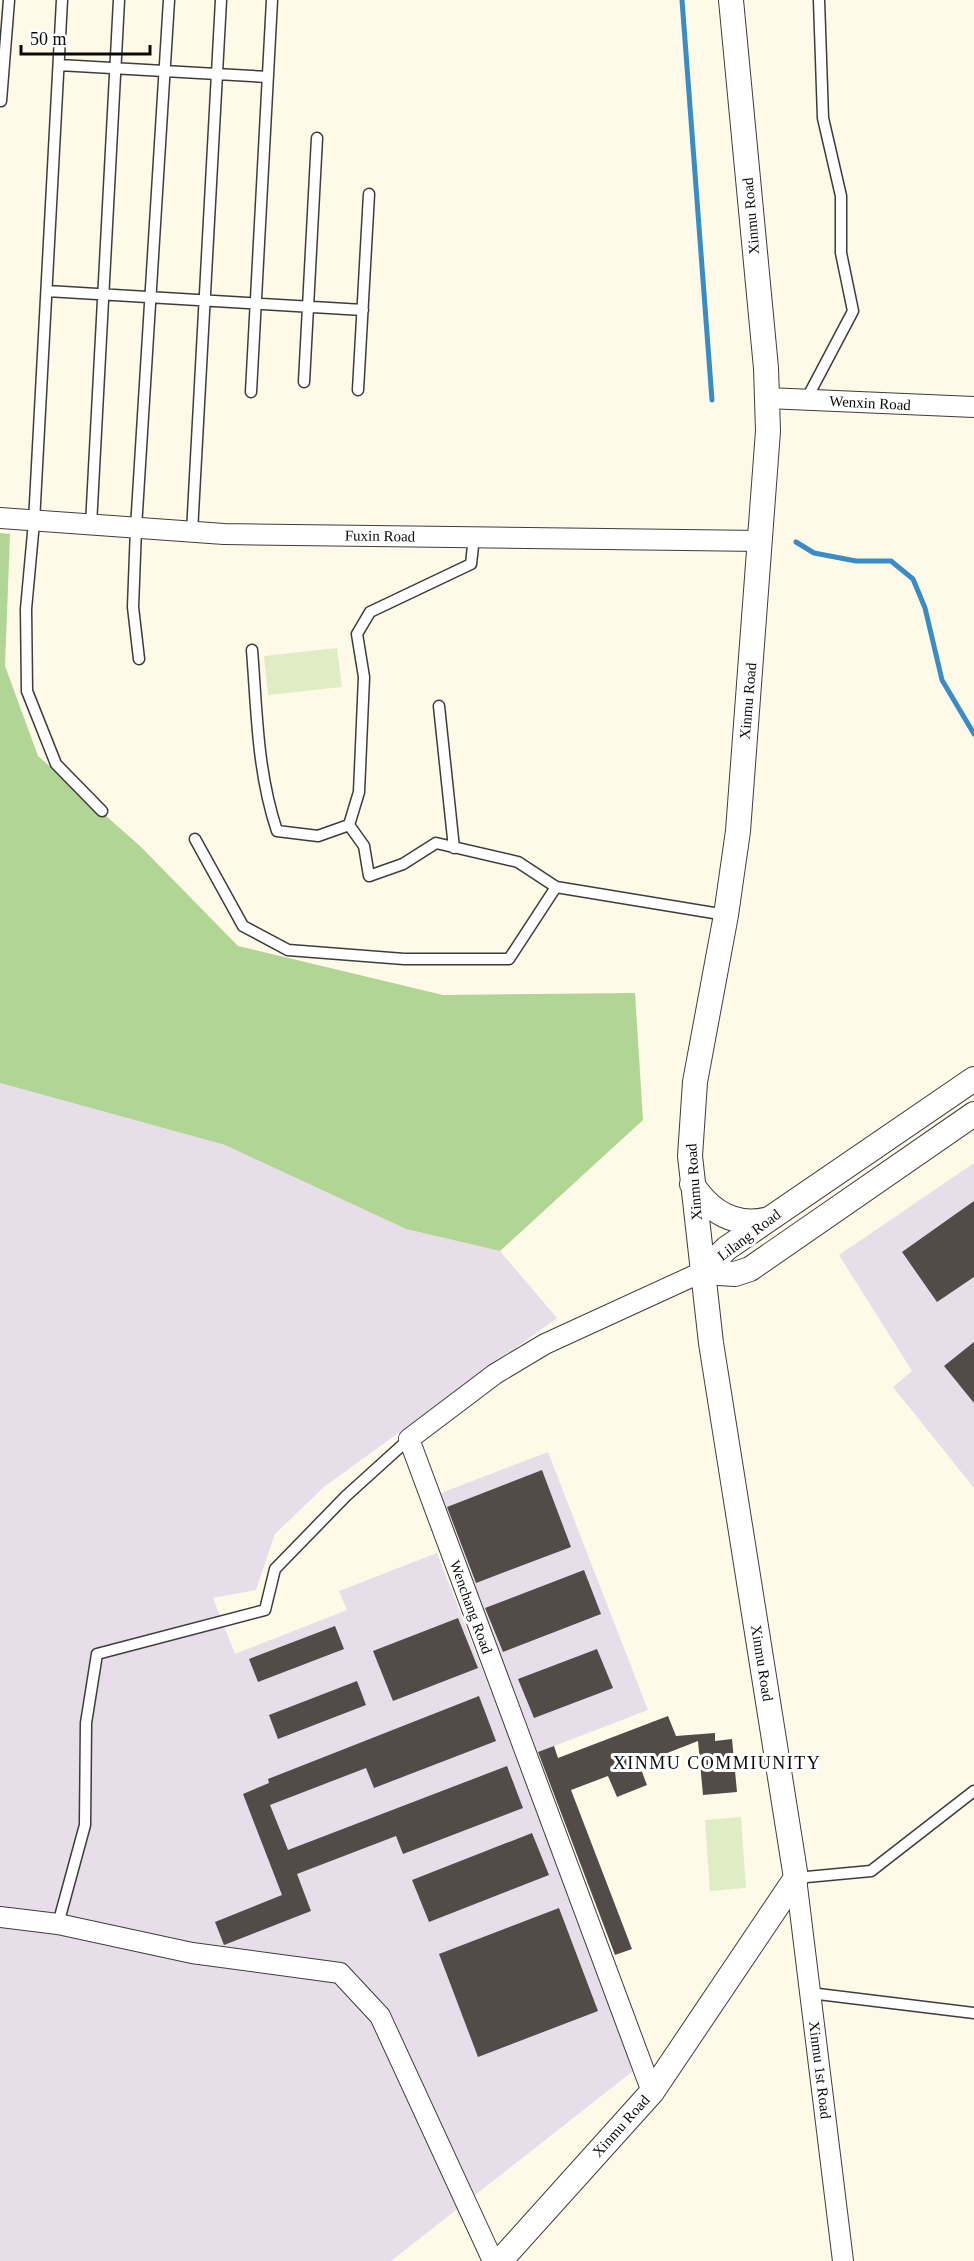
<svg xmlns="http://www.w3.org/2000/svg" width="974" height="2261" font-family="Georgia,serif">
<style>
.industrial{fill:#e8dee9}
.forest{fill:#b1d594}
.pitch{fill:#dfedc5}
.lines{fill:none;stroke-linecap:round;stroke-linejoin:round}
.stream{stroke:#398cc6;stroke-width:5}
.building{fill:#524b47}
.service-casing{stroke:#3d3d3d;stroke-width:13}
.minor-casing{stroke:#3d3d3d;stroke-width:22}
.tertiary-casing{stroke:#3d3d3d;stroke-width:26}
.service{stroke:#fff;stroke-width:10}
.minor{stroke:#fff;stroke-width:20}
.tertiary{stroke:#fff;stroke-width:24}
.labels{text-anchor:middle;stroke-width:6;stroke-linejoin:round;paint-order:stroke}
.street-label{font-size:15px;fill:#0a0a0a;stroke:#fff}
.quarter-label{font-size:18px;letter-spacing:1.5px;fill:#0a0a0a;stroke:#fff}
</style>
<rect width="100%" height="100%" fill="#fefae7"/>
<!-- industrial -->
<path class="industrial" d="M0 1083 225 1145 406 1229 500 1251 557 1318 324 1487 275 1534 256 1590 213 1598 235 1654 347 1610 339 1591 437 1553 637 2068 391 2261H0Z
M974 1163V1488L893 1387 912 1371 839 1255Z
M548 1452 648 1710 536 1753 436 1495Z"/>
<!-- forest -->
<path class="forest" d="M0 533 10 534 5 666 38 756 140 846 238 946 443 995 635 993 643 1120 500 1251 406 1229 225 1145 0 1083Z"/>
<!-- pitch -->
<path class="pitch" d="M337 648 342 687 268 695 264 656Z
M741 1817 746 1888 710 1891 705 1820Z"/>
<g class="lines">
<!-- stream -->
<path class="stream" d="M682 0 712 400
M796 542 814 553 856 561H891L913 579 925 608 942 680 974 734"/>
</g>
<!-- building -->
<path class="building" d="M974 1201V1277L937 1302 902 1252Z
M974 1342V1403L944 1366Z
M542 1470 571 1547 476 1583 447 1507Z
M584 1570 601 1614 503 1652 485 1608Z
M458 1618 478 1668 393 1701 373 1651Z
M335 1626 344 1649 258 1682 249 1659Z
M597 1649 613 1688 534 1718 518 1679Z
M357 1681 366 1705 278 1739 269 1715Z
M479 1696 496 1741 374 1788 366 1768 270 1805 288 1850 507 1766 523 1808 403 1854 396 1836 297 1874 311 1911 224 1945 215 1922 282 1895 243 1794 269 1783 268 1779Z
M668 1716 676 1736 715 1733V1741L732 1739 737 1792 703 1795 698 1741 639 1764 647 1785 617 1797 608 1776 571 1790 632 1949 615 1955 538 1752 554 1746 558 1758Z
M532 1833 549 1875 429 1922 412 1880Z
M559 1908 598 2011 478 2057 439 1954Z"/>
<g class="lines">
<defs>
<path id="service" d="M62 0 34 522 26 609 27 691 56 764 102 811
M59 65 268 77
M1 101 9 0
M47 291 363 310
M304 382 317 138
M358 390 369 194
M251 392 272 0
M806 400 853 311 841 253V196L823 118 819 0
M91 525 119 0
M192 532 221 0
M252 650C257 712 257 771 277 831L318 836 349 825 364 846 369 876 403 864 436 843 518 862 556 887
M139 659 133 607 136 528 169 0
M439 706 454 848
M349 825 359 792 364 677 357 634 370 612 471 564 474 537
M195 839 243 926 288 950 404 959H509L556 887 726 915
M796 1878 871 1871 974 1791
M58 1924 85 1825 86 1723 97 1654 265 1610 275 1569 346 1496 409 1439
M810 1993 974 2013"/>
<path id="minor" d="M767 398 974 407
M0 518 224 534 761 541
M796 1878 843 2261
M0 1917 58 1924 192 1953 340 1973 380 2016 493 2261
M652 2092 409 1439 495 1374 545 1344 702 1272"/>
<path id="tertiary" d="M692 1184C710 1212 735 1228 769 1219
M702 1272 727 1248 974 1079
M702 1272 735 1274 750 1269 974 1114
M500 2261 652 2092 796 1878 711 1343 690 1156 695 1082 726 915 738 831 768 431 766 368 731 0"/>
</defs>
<!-- service casing -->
<use href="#service" class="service-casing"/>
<!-- minor casing -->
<use href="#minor" class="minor-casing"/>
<!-- tertiary casing -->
<use href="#tertiary" class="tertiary-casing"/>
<!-- service -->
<use href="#service" class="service"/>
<!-- minor -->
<use href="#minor" class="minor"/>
<!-- tertiary -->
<use href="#tertiary" class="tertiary"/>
</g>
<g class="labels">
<!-- street labels -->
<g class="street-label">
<text transform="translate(751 216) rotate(-95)" y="5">Xinmu Road</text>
<text transform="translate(870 403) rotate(3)" y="5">Wenxin Road</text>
<text transform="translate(380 536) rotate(1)" y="5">Fuxin Road</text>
<text transform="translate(748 701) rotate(-85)" y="5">Xinmu Road</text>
<text transform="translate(694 1182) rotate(-94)" y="5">Xinmu Road</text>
<text transform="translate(749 1235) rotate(-37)" y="5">Lilang Road</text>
<text transform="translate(471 1607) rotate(70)" y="5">Wenchang Road</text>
<text transform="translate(762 1663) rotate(81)" y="5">Xinmu Road</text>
<text transform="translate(820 2070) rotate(83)" y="5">Xinmu 1st Road</text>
<text transform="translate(621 2126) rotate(-48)" y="5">Xinmu Road</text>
</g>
<!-- quarter labels -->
<g class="quarter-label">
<text x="717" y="1769">XINMU COMMIUNITY</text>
</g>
</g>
<!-- scale -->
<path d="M21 45v9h129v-9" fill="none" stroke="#0a0a0a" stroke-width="3"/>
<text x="30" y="45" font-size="18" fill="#0a0a0a" stroke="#ffffff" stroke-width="4.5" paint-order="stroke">50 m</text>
</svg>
